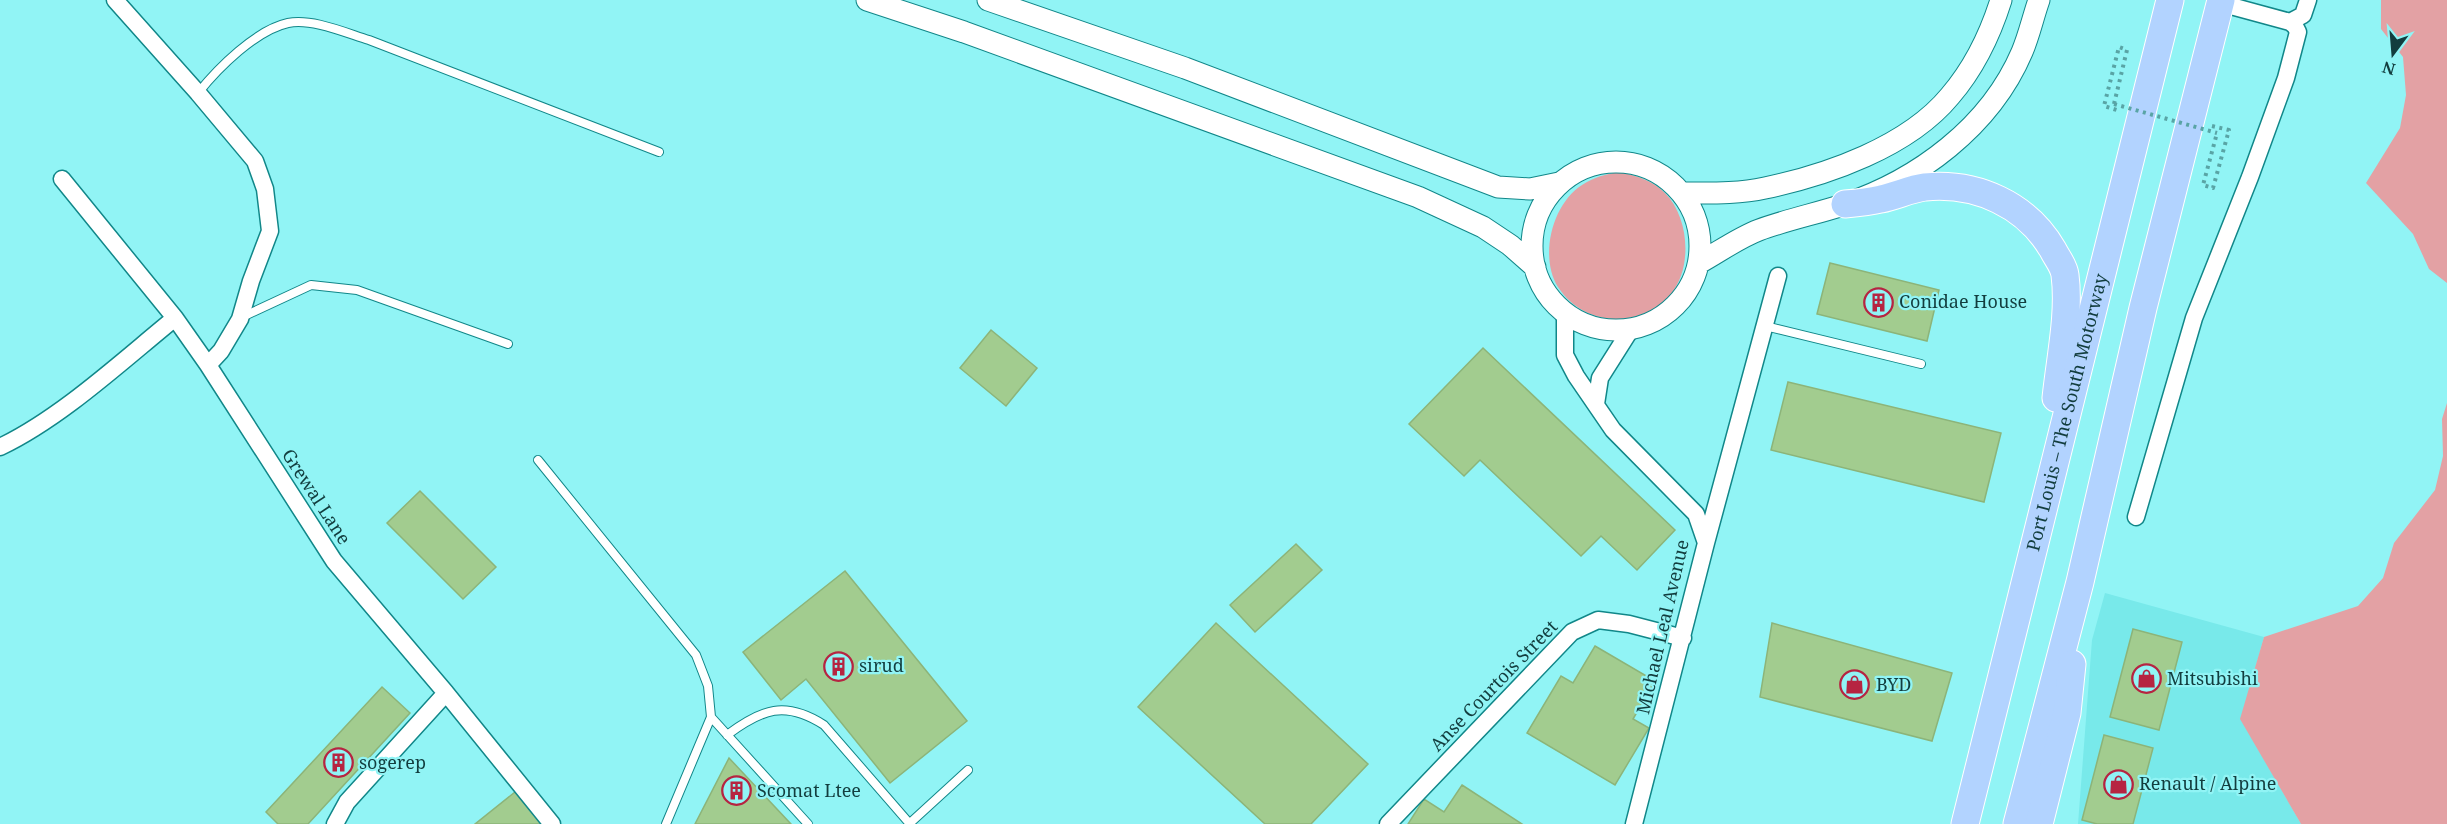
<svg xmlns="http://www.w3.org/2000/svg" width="2447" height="824" font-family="'Noto Serif',serif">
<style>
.built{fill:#78e9ea}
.green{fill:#e3a1a4}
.building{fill:#a2cc8f;stroke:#8cb479;stroke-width:1.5}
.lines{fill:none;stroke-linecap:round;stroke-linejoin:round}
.service-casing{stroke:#118789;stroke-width:10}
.minor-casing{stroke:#118789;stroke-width:19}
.tertiary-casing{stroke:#118789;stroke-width:23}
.trunk-casing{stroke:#fff;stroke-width:29}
.path{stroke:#59a4a5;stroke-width:4;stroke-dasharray:3 4.5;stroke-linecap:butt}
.service{stroke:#fff;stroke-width:8}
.minor{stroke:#fff;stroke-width:16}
.tertiary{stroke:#fff;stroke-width:21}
.trunk{stroke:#b2d3ff;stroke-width:27}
.path-bridge{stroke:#59a4a5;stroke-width:4;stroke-dasharray:3 4.5;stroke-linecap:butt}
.labels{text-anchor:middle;stroke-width:4.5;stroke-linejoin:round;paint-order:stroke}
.poi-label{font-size:18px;fill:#123d3e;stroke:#91f4f5;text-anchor:start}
.street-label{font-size:18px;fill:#123d3e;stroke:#91f4f5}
</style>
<rect width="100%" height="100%" fill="#91f4f5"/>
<!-- built -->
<path class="built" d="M2105 593 2264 637 2241 719 2301 824H2078L2092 640Z"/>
<!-- green -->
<path class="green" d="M2381 0H2447V283L2429 269 2413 234 2366 183 2400 128 2406 95 2403 57 2381 29Z
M1620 172C1637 176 1652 180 1665 193 1689 217 1693 267 1671 294 1640 330 1584 327 1558 287 1539 257 1552 204 1582 185 1594 177 1606 174 1620 172Z
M2447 403V824H2301L2240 719 2264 637 2358 606 2383 578 2394 543 2435 490 2443 456 2442 419Z"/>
<!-- building -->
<path class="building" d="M1830 263 1939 290 1927 341 1817 314Z
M991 330 1037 368 1006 406 960 368Z
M1483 348 1675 530 1637 570 1601 536 1581 556 1480 460 1464 476 1409 424Z
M1788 382 2001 433 1984 502 1771 450Z
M420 491 496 567 463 599 387 523Z
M1296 544 1322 570 1255 632 1230 605Z
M845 571 967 721 890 783 806 679 781 700 743 652Z
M1216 623 1368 764 1311 824H1265L1138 707Z
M1772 623 1952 673 1932 741 1760 697Z
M2133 629 2182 642 2159 730 2110 717Z
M1595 646 1655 681 1633 719 1649 728 1615 785 1527 733 1561 676 1573 683Z
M382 687 410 713 308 824H278L266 812Z
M2104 735 2153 748 2133 824H2097L2082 820Z
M729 758 791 824H695Z
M1462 785 1522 824H1408L1424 799 1444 812Z
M520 788 549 824H475Z"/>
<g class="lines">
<defs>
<path id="service" d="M198 93C218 68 256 30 288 23 312 18 346 33 369 40L659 152
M240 318 311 285 357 290 508 344
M1765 326 1921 364
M538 460 696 655 708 686 711 717 666 824
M711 717 808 824
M727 735C762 709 785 700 824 725L910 824
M909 824 968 770"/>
<path id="minor" d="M115 0 198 93 255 161 265 189 270 231 251 281 240 319 221 351 208 365
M2290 22 2303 15 2308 0
M62 179 175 318 208 365 334 561 446 693 552 824
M1565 312V355L1576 376 1613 430 1696 514 1706 543
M1596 404 1600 378 1631 329
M0 447C61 418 122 361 175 318
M2136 517 2194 318 2250 177 2286 78 2298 32 2295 26 2290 22 2220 3
M335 824 347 802 446 693
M1388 824 1572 632 1598 620 1629 624 1683 638
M1634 824 1706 543 1778 276"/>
<path id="tertiary" d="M867 0 964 32 1418 197 1483 227 1510 245 1535 267
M988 0 1185 68 1498 187 1530 189 1559 183
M1532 246a84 84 0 1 1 168 0a84 84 0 1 1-168 0Z
M1683 193C1710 193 1738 194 1765 188 1827 175 1908 147 1950 96 1974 68 1990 35 2001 0
M1699 263C1719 252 1738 238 1759 230 1786 220 1815 214 1843 205 1918 180 1990 127 2022 52 2029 36 2033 17 2039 0"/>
<g id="trunk">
<path d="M1845 204C1857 203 1869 202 1881 199 1896 196 1910 189 1925 187 1977 182 2027 205 2053 250 2057 258 2064 266 2065 275 2070 313 2060 359 2056 398"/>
<path id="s1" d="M1965 824 2170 0"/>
<path d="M2017 824 2080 582 2143 308 2221 0"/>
<path d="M2039 824 2067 713 2072 664"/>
</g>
</defs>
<!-- service casing -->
<use href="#service" class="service-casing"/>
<!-- minor casing -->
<use href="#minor" class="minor-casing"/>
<!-- tertiary casing -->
<use href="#tertiary" class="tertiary-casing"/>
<!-- trunk casing -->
<use href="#trunk" class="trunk-casing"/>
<!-- path -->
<path class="path" d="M2114 104 2127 50 2119 47 2104 106 2120 111
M2212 126 2229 130 2213 188 2203 185 2217 133"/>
<!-- service -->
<use href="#service" class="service"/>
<!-- minor -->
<use href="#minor" class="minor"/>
<!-- tertiary -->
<use href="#tertiary" class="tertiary"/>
<!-- trunk -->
<use href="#trunk" class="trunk"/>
<!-- path-bridge -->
<path class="path-bridge" d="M2114 104 2217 133"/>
</g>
<!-- icons -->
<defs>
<symbol id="building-ring" viewBox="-11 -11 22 22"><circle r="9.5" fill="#91f4f5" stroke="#b62441" stroke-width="1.5"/><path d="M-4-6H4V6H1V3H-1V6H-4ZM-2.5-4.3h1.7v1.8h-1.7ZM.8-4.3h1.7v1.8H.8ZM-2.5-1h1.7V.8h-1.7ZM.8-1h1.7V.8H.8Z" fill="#b62441"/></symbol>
<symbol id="shop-ring" viewBox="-11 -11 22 22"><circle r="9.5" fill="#91f4f5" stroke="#b62441" stroke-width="1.5"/><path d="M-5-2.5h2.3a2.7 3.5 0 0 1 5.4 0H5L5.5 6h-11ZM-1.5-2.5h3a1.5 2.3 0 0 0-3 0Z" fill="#b62441"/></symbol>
</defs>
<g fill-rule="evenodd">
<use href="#building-ring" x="1862" y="286" width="33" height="33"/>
<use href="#building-ring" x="822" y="650" width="33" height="33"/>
<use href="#shop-ring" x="2130" y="662" width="33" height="33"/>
<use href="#shop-ring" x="1838" y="668" width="33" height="33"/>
<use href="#building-ring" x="322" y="746" width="33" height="33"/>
<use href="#shop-ring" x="2102" y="768" width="33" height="33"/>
<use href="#building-ring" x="720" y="774" width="33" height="33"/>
</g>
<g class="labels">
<!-- poi labels -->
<g class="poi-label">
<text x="1899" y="308">Conidae House</text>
<text x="859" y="672">sirud</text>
<text x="2167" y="685">Mitsubishi</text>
<text x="1876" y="691">BYD</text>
<text x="359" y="769">sogerep</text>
<text x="2139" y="790">Renault / Alpine</text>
<text x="757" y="797">Scomat Ltee</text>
</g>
<!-- street labels -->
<g class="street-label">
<text dy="6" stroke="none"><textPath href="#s1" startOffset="424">Port Louis – The South Motorway</textPath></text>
<text transform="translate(316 497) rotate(57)" y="6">Grewal Lane</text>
<text transform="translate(1663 627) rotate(-77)" y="6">Michael Leal Avenue</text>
<text transform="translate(1494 686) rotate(-46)" y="6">Anse Courtois Street</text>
</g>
</g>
<!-- north arrow -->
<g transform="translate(2393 54) rotate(196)" stroke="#91f4f5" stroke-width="4.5" paint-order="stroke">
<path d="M0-4.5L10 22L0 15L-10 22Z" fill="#123d3e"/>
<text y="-9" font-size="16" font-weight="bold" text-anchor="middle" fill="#123d3e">N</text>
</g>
</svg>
